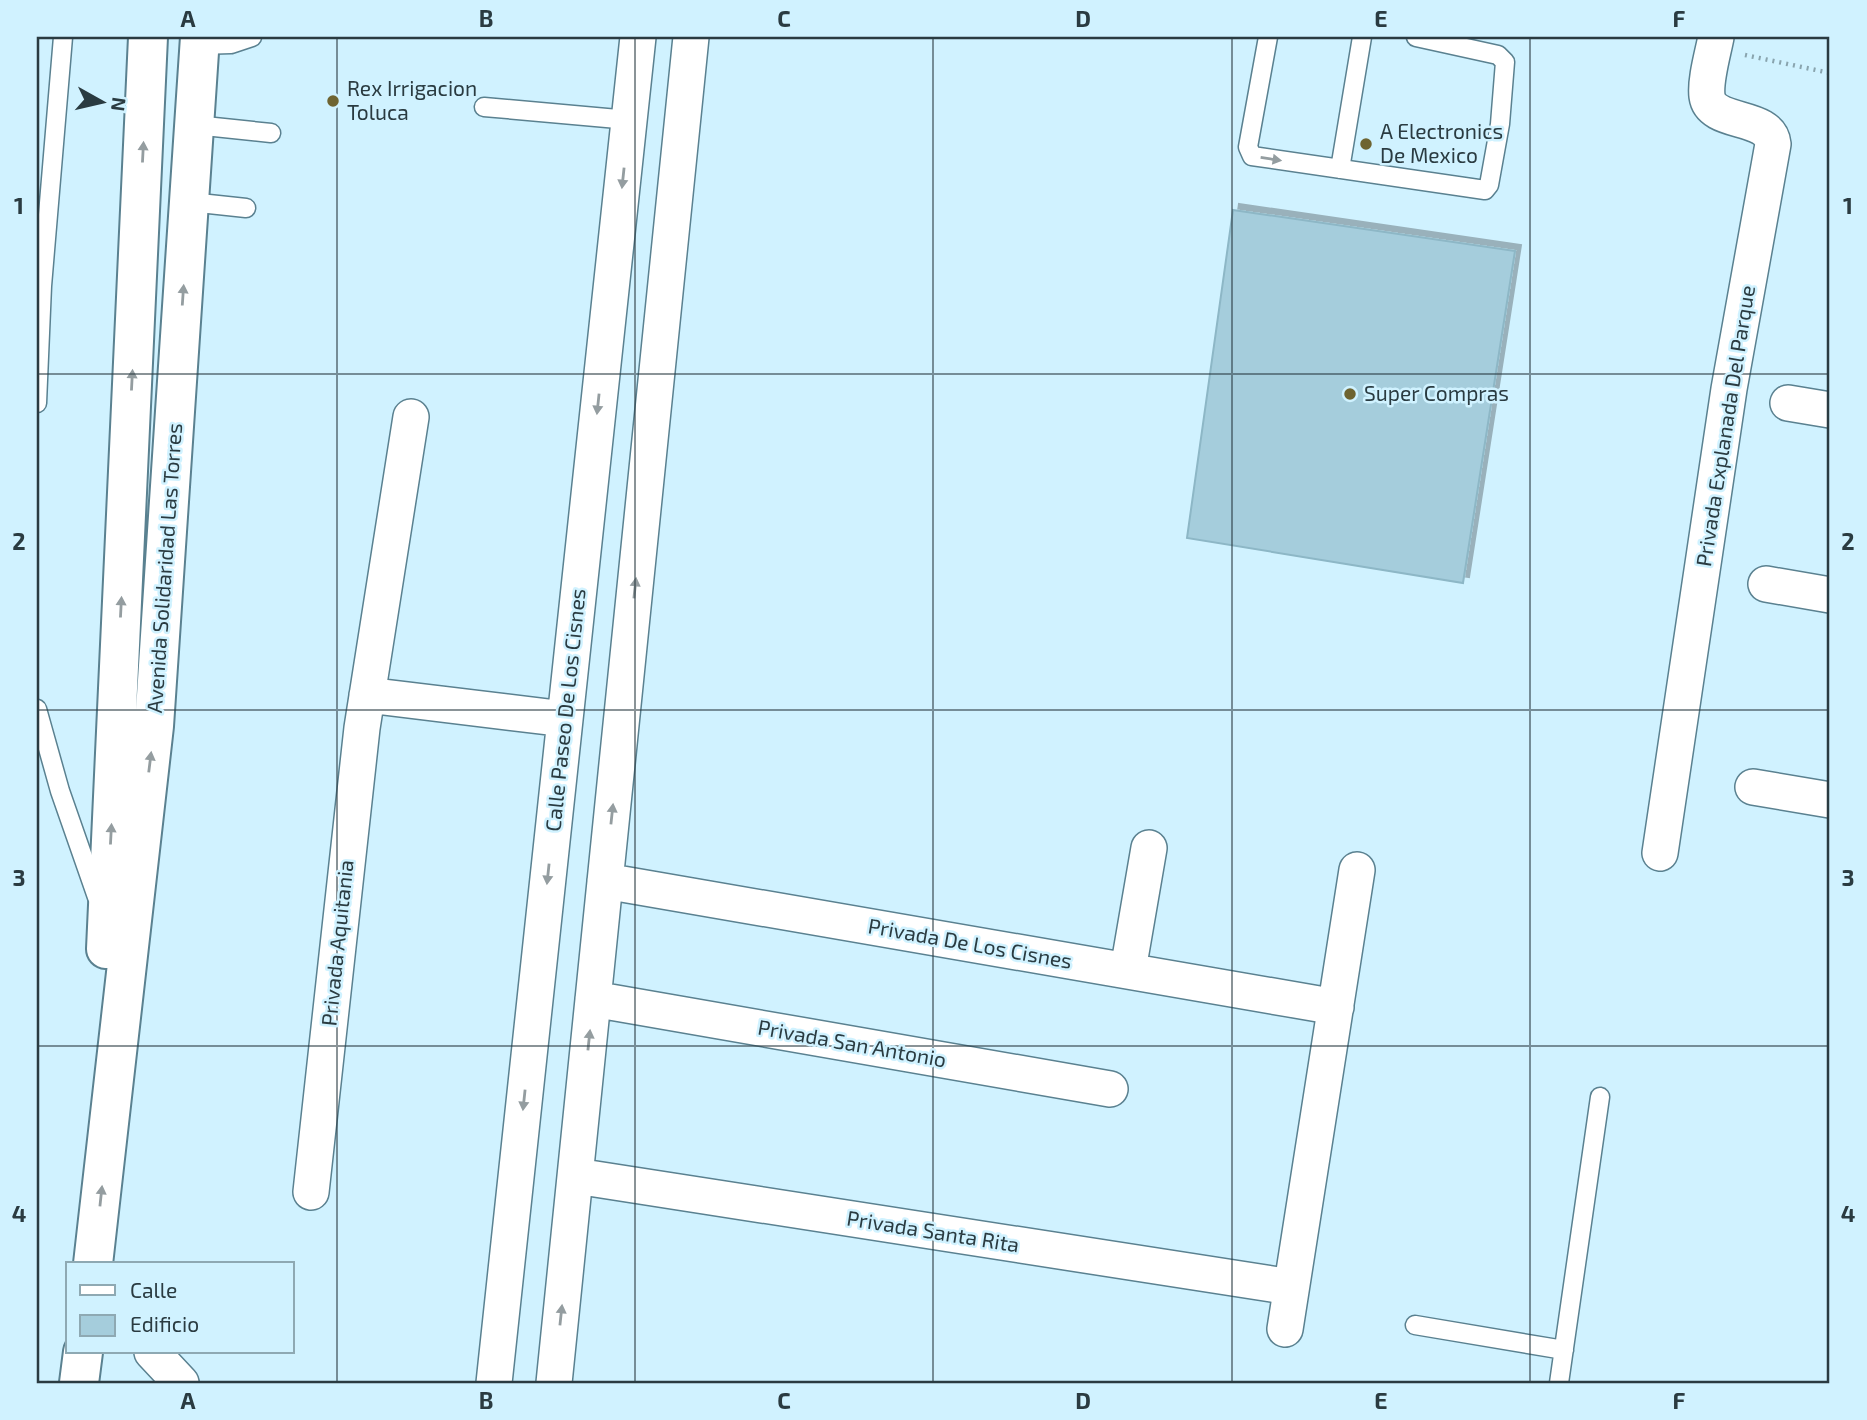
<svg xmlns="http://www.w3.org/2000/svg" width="1867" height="1420" font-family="'Exo 2',sans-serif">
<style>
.building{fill:#a5cddc;stroke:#8db7c6;stroke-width:2;filter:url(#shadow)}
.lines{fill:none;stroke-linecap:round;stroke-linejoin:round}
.service-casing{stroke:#5a8190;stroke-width:21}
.minor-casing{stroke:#5a8190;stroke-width:38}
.secondary-casing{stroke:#5a8190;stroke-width:42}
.path{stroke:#89a4ae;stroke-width:4.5;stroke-dasharray:2 5;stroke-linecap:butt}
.service{stroke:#fff;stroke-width:18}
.minor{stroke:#fff;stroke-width:35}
.secondary{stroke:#fff;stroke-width:38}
.oneway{fill:#949da0}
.grid{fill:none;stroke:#2a3b41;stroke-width:2;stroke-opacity:0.55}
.poi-dot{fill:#6e6431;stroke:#d0f2ff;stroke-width:2.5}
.labels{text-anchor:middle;stroke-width:5;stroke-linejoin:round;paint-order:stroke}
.poi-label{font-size:21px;fill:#2a3b41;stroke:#d0f2ff;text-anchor:start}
.street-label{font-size:21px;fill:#2a3b41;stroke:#d0f2ff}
.neatline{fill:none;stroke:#2a3b41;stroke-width:2.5}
.grid-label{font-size:23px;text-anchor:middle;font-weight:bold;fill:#2a3b41}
</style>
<defs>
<filter id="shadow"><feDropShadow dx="6" dy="-6" stdDeviation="0" flood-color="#0004"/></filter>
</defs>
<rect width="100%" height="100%" fill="#d0f2ff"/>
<!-- building -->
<path class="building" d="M1233 210 1515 251 1463 583 1187 538Z"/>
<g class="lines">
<defs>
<path id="service" d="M1268 37 1248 147 1252 156 1485 190 1489 185 1500 124 1505 62 1498 55 1416 37
M199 45 231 44 252 37
M484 107 629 120
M195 125 271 133
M1340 169 1362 37
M190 202 246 208
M37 403 42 286 63 37
M37 709 60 791 97 897
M1415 1325 1564 1350
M1559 1383 1600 1097"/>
<path id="minor" d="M1788 403 1830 410
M1766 584 1830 595
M367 695 565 719
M1753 787 1830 800
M1660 853 1729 389 1773 144C1770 113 1711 126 1707 96 1705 80 1713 53 1716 37
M605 881 1336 1007
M1128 970 1149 848
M593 999 1110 1089
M576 1176 1291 1287
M311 1192 362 728 411 417
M1285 1329 1357 870
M152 1352 181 1383
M494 1383 638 37
M554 1383 691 37"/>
<path id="secondary" d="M106 949 148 37
M93 1264 154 726 200 37
M79 1383 83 1352"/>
</defs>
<!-- service casing -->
<use href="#service" class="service-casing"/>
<!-- minor casing -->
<use href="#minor" class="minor-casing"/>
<!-- secondary casing -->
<use href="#secondary" class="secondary-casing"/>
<!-- path -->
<path class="path" d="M1745 55 1830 73"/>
<!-- service -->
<use href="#service" class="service"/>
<!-- minor -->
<use href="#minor" class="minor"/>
<!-- secondary -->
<use href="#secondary" class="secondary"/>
</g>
<!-- one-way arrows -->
<defs><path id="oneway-solid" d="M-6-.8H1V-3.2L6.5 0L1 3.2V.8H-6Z" transform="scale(1.75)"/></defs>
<g class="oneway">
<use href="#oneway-solid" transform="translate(143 152) rotate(-87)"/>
<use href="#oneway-solid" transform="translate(1271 159) rotate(9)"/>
<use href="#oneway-solid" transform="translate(623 178) rotate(96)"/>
<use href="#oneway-solid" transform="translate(183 295) rotate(-86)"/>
<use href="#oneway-solid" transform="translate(132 380) rotate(-87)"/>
<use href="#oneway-solid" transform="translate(598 404) rotate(96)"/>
<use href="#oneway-solid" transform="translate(635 588) rotate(-84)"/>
<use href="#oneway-solid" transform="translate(121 607) rotate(-87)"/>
<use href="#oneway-solid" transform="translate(150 762) rotate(-83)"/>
<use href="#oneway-solid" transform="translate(612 814) rotate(-84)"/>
<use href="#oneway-solid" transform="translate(111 834) rotate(-87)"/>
<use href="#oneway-solid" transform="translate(548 874) rotate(96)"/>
<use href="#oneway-solid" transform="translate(589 1040) rotate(-84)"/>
<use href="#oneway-solid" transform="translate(524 1100) rotate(96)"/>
<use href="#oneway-solid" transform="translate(101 1196) rotate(-84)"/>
<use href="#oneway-solid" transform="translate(561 1315) rotate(-84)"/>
</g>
<!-- grid -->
<path class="grid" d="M337 37V1383M635 37V1383M933 37V1383M1232 37V1383M1530 37V1383M37 374H1830M37 710H1830M37 1046H1830"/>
<!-- markers -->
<g class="poi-dot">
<circle cx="333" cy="101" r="7"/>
<circle cx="1366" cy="144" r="7"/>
<circle cx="1350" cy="394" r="7"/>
</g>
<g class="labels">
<!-- poi labels -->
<g class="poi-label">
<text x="347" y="96">Rex Irrigacion<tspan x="347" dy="24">Toluca</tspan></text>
<text x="1380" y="139">A Electronics<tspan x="1380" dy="24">De Mexico</tspan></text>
<text x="1364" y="401">Super Compras</text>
</g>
<!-- street labels -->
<g class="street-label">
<text transform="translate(1726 426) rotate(-81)" y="7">Privada Explanada Del Parque</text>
<text transform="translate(165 568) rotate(-86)" y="7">Avenida Solidaridad Las Torres</text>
<text transform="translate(566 710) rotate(-84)" y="7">Calle Paseo De Los Cisnes</text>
<text transform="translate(338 943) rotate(-84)" y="7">Privada Aquitania</text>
<text transform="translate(970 944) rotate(10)" y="7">Privada De Los Cisnes</text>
<text transform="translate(852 1044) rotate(10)" y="7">Privada San Antonio</text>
<text transform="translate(933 1232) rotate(9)" y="7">Privada Santa Rita</text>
</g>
</g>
<!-- border -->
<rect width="1867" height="1420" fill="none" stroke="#d0f2ff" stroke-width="77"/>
<!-- legend -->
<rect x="66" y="1262" width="228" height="91" fill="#d0f2ff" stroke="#8ea9b3" stroke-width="2"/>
<rect x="80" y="1285" width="35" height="10" fill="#ffffff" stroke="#8ea9b3" stroke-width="2"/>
<text x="130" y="1298" font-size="21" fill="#2a3b41">Calle</text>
<rect x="80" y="1315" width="35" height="21" fill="#a5cddc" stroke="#8ea9b3" stroke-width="2"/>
<text x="130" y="1332" font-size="21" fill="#2a3b41">Edificio</text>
<!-- north arrow -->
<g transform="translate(102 102) rotate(98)" stroke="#d0f2ff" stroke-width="5" paint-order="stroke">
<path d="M0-5L12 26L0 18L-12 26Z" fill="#2a3b41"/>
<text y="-10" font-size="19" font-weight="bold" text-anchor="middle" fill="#2a3b41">N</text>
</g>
<rect x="38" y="38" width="1790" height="1344" class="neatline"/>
<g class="grid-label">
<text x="188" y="27">A</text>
<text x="486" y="27">B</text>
<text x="784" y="27">C</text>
<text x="1083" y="27">D</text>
<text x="1381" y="27">E</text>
<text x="1679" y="27">F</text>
<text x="19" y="214">1</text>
<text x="1848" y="214">1</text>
<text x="19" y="550">2</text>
<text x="1848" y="550">2</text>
<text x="19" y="886">3</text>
<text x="1848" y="886">3</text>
<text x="19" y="1222">4</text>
<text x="1848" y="1222">4</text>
<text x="188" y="1409">A</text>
<text x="486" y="1409">B</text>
<text x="784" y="1409">C</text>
<text x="1083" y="1409">D</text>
<text x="1381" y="1409">E</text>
<text x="1679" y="1409">F</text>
</g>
</svg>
